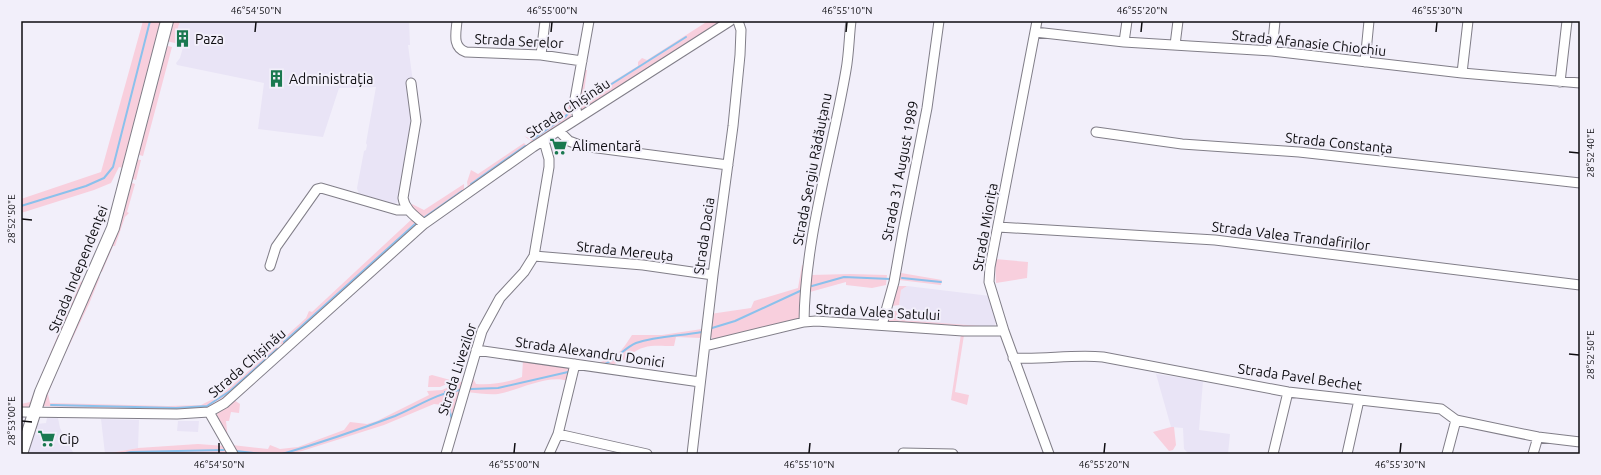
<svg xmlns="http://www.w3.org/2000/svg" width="1601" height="475" font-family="Ubuntu,sans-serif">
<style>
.built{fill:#e9e4f6}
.green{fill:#f8cfdd}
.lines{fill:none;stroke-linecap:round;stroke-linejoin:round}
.stream{stroke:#8bc1ec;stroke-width:2}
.minor-casing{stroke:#817e88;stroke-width:11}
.major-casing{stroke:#817e88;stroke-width:14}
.minor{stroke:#fff;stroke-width:9}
.major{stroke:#fff;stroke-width:12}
.ticks{fill:none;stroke:#0e0d11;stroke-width:1.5}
.labels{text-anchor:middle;stroke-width:4;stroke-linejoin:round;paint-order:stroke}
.poi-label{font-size:14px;fill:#0e0d11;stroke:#f2effa;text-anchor:start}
.street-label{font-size:14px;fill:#0e0d11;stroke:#f2effa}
.neatline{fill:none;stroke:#0e0d11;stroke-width:1.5}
.ticks-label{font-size:10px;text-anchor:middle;fill:#0e0d11}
</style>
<rect width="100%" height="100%" fill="#f2effa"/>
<!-- built -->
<path class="built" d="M180 21H409L410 45H408L413 82V132L399 200 395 205 359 195 357 188 364 151 366 150 367 145 366 143 376 87 339 88 323 137 258 129 264 83 177 65 176 63 180 58 186 37 176 34Z
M557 139 567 143V147H563L562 153 551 152 553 142Z
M907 286 990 296 996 322 994 327 902 320 903 306 899 305 901 290Z
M1156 374 1203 381 1199 430 1230 434 1228 454H1189L1184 449 1183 428 1171 427Z
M47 418H58L60 428 74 454H28L37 424 46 423Z
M101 419 139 420 138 448 105 454Z
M178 421H199L198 432 177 431Z"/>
<!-- green -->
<path class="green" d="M143 21H164L115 215 75 308 70 307 81 281 82 282 106 233 123 168 119 167 111 183 94 190 21 213V199L101 172Z
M171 21H180L176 34 180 35 179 41 185 42 184 45 166 41Z
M708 21H721L583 112C572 103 580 82 582 70H587L583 100 638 66V62L642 58 647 60Z
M164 45 172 47 143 156 136 154Z
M570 105 572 106 571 118 534 143 524 136 531 139 560 119 558 113 566 110Z
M524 143 528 147 468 188 467 182 471 170 478 174Z
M134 159 141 160 136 180 129 178Z
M129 182 135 184 127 212 129 213 125 217 115 246H113L102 272 98 271Z
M464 184V192L426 217 420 216 411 208 412 204 424 210Z
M413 218 416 221 417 226 285 345 275 342 281 336 285 337 306 318 309 311 312 312Z
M995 259 1028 262 1027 278 996 283Z
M802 265 806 266 802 311 798 320 713 340 708 332 710 314 751 308 754 301 798 288Z
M901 273 942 280 941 285 899 280Z
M850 274 887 275 886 285 872 288 846 285V282L810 292 811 275Z
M96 276 100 277 89 304 57 371 48 394 50 403 168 406 201 405 221 395 276 347 281 349 240 387 214 405 204 409 179 411 40 406Z
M898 286H907L901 290 899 305 892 306Z
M68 311 73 313 32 407 21 408V404L30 402Z
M891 311H902V320L994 327 992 329 888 322Z
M702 329 701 338 676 337 674 346C656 346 645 343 630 355V357L610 366 596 364C617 356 620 354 632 335H662Z
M961 334 964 335 955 392 969 395 967 405 951 400Z
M523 360 570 365 568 381C548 374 519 390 498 394 489 395 477 393 467 392L471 380 473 378 476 384C492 385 506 383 522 377Z
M432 375 454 381 440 387H428L429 376Z
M460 382H464L451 422 448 408 443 405 434 404 384 425 302 451 288 454H236L216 419 218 410 234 400 240 404 239 413 231 412 229 421H226L228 440 232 445 268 449 270 445 280 449 298 447 344 430 350 422 367 424 377 421 429 395 427 391 442 390Z
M1171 427H1174L1176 445 1173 450 1169 451 1153 432Z
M198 444 225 446 229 454H105L138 448Z"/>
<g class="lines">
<!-- stream -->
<path class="stream" d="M580 104 686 37
M533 139 565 117 570 111
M471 184 525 146
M21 206 86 186 104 178 113 167 150 21
M425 217 462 191
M902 278 941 282
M812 286 844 277 890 279
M712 328 735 321 800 291
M284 342 415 224
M605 364C616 359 626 347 636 343 657 336 680 336 702 332
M471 389 498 388 568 372
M445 392 452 420
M51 405 176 408 207 406 230 391 277 349
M236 451 262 454
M120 454 131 452 224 450
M282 454C320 443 358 430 395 416 417 407 437 393 460 390"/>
<defs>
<path id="minor" d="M457 21C456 33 452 47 466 52L541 55 582 61
M1037 21 990 267 989 282 1004 331 1049 454
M1035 32 1124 42 1272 51 1462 73 1580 83
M1124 42 1127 21
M1175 45 1178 21
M1272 51 1275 21
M541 55 545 21
M1365 62 1369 21
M1462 73 1468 21
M1560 82 1567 21
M411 83 416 121 403 198C405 210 415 216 424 224
M578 118 575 105V99L589 21
M559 131 569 141 582 146 728 165
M1096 132 1182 144 1299 152 1580 183
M998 227 1215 240 1580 285
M534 256 643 265 713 275
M270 266 276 247 317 189 321 188 397 210H408
M804 322C805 236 832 153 846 70 849 54 849 37 851 21
M882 325 894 282 903 231 927 108 939 21
M705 346 804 322 816 321 963 331H1004
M476 350 700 382
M1013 358C1043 360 1073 354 1103 357L1288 392 1441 409 1456 420 1538 437 1580 442
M21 412 177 414 209 412 225 403 424 224 533 147 730 21
M209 412 233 454
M558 434 647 454
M903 453 953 454
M446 454 482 331 500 298 524 272 534 256 549 167V159L544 141
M549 454 558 434 575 364
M692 454 713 275 733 126 740 55 741 30 738 21
M1273 454 1288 392
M1347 454 1359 400
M1447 454 1456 420
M1533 454 1538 437"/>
<path id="major" d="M21 454 41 392 113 228 167 21"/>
</defs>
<!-- minor casing -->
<use href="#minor" class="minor-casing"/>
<!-- major casing -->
<use href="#major" class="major-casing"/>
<!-- minor -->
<use href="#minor" class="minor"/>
<!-- major -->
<use href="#major" class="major"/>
</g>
<!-- ticks -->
<path class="ticks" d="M255 32 256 22M551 32 552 22M846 32 847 22M1141 32 1142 22M1436 32 1437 22M1569 152 1579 153M22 219 32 220M1569 354 1579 355M22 421 32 422M219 453V443M514 453 515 443M809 453 810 443M1104 453 1105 443M1400 453 1401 443"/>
<!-- icons -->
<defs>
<symbol id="building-bare" viewBox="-9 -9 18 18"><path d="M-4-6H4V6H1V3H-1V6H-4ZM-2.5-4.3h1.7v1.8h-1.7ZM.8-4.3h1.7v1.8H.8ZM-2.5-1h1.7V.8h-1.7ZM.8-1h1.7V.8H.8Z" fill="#1a7950" stroke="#f2effa" stroke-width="2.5" paint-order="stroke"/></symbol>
<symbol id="supermarket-bare" viewBox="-9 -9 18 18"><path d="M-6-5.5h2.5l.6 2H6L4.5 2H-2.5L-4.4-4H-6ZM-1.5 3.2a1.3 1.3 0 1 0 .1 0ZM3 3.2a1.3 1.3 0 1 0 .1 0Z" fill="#1a7950" stroke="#f2effa" stroke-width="2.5" paint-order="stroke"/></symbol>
</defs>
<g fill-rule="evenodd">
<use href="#building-bare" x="170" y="26" width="25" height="25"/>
<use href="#building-bare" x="264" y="66" width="25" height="25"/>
<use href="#supermarket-bare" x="546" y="134" width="25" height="25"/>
<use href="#supermarket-bare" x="34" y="426" width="25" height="25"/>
</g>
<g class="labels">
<!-- poi labels -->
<g class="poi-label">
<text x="195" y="44">Paza</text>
<text x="289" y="84">Administrația</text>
<text x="572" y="151">Alimentară</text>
<text x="59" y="444">Cip</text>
</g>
<!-- street labels -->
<g class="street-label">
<text transform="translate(519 41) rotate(3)" y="5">Strada Serelor</text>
<text transform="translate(1309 43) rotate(6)" y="5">Strada Afanasie Chiochiu</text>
<text transform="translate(568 108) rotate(-33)" y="5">Strada Chișinău</text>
<text transform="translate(1339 143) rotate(6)" y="5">Strada Constanța</text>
<text transform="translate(812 169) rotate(-79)" y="5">Strada Sergiu Rădăuțanu</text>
<text transform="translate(900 171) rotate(-79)" y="5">Strada 31 August 1989</text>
<text transform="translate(985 227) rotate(-80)" y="5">Strada Miorița</text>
<text transform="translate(704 236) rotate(-82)" y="5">Strada Dacia</text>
<text transform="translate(1291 236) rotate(7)" y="5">Strada Valea Trandafirilor</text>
<text transform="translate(625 251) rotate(6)" y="5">Strada Mereuța</text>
<text transform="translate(78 269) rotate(-68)" y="5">Strada Independenței</text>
<text transform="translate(878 312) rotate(3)" y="5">Strada Valea Satului</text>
<text transform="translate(590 352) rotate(8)" y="5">Strada Alexandru Donici</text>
<text transform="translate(247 363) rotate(-41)" y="5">Strada Chișinău</text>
<text transform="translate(457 369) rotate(-72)" y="5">Strada Livezilor</text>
<text transform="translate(1300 377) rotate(8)" y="5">Strada Pavel Bechet</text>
</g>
</g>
<!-- border -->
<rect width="1601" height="475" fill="none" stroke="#f2effa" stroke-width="44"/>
<rect x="22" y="22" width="1557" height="431" class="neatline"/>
<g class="ticks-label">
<text x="256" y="14">46°54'50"N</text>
<text x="552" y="14">46°55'00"N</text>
<text x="847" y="14">46°55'10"N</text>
<text x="1142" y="14">46°55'20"N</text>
<text x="1437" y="14">46°55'30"N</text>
<text transform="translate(1590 153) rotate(-90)" y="4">28°52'40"E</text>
<text transform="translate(11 219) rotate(-90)" y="4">28°52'50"E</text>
<text transform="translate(1590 355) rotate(-90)" y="4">28°52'50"E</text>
<text transform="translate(11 421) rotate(-90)" y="4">28°53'00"E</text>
<text x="219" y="468">46°54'50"N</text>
<text x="514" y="468">46°55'00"N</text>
<text x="809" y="468">46°55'10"N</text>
<text x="1104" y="468">46°55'20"N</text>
<text x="1400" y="468">46°55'30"N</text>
</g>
</svg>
